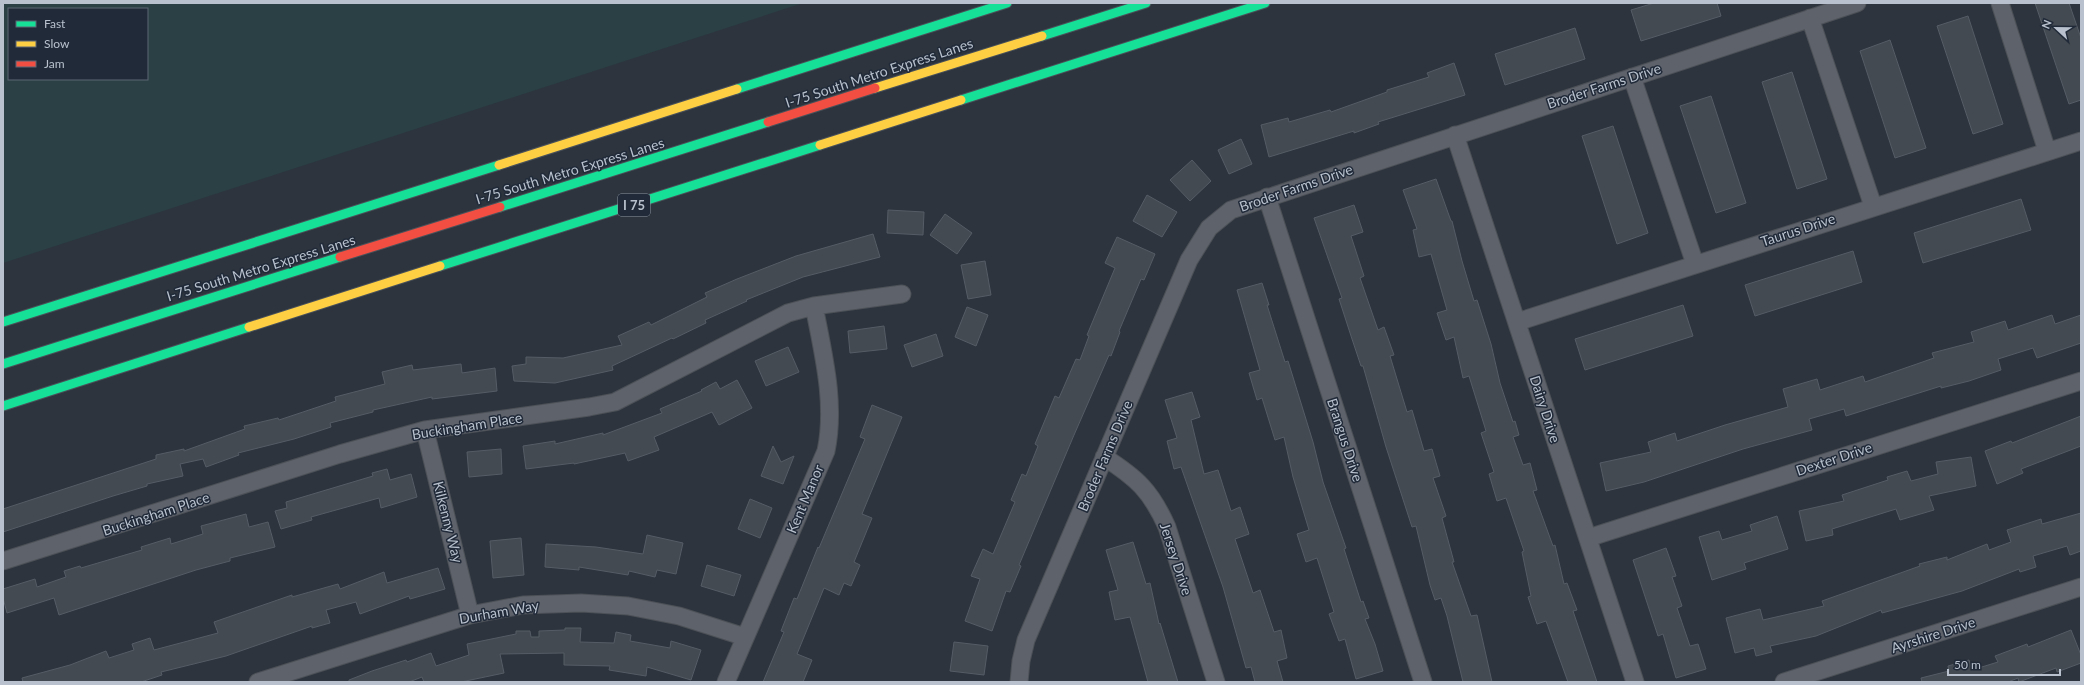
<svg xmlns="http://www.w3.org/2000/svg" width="2084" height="685" font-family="Lato,sans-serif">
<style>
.green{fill:#2a4044;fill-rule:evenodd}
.building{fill:#444a51;stroke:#555c65}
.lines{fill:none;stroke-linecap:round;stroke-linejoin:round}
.street-casing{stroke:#4c5057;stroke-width:19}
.fast-casing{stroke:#4a5159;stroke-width:11}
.slow-casing{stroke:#4a5159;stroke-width:11}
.jam-casing{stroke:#4a5159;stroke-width:11}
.street{stroke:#5e626a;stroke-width:17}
.fast{stroke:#16e098;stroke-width:9}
.slow{stroke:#ffcf43;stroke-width:9}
.jam{stroke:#f24e42;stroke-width:9}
.labels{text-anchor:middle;stroke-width:3;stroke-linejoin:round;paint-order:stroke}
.shield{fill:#202a39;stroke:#8a94a1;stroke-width:1}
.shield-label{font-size:13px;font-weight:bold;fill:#b8c1cd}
.street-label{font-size:14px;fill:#b8c1cd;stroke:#202a39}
</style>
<rect width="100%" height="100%" fill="#2d343d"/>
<!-- green -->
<path class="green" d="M3 3H803L3 263ZM9 9H147V79H9Z"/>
<!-- building -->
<path class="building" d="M1654 3H1717L1721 16 1641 41 1631 10Z
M2035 3H2069L2081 38V100L2069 104Z
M1968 16 2003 124 1973 134 1937 26Z
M1575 28 1585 59 1505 85 1495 54Z
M1890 40 1926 148 1895 158 1860 51Z
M1454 63 1465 95 1378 122 1379 124 1354 133V131L1269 157 1261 125 1288 118 1289 122 1330 110 1331 112 1387 92V90L1429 77 1427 73Z
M1792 72 1827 179 1797 189 1762 82Z
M1711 96 1746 203 1716 213 1680 106Z
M1613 126 1648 233 1617 244 1582 136Z
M1241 139 1252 164 1229 174 1218 150Z
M1192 160 1211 181 1190 201 1170 180Z
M1436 179 1451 221H1452L1462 261 1474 301 1477 300 1491 344 1500 383 1513 422 1515 421 1519 435 1513 437 1523 465 1530 463 1537 490 1533 491 1553 546 1555 545 1564 584 1567 583 1577 610 1573 611 1597 682H1568L1546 621 1537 624 1528 597 1531 596 1522 552 1524 551 1506 498 1497 501 1489 474 1494 472 1481 433 1486 431 1469 376 1463 378 1454 337 1446 340 1437 313 1447 310 1431 254 1419 257 1413 230 1417 229 1403 190Z
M1147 195 1177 212 1162 237 1133 221Z
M2021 199 2031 230 1923 263 1914 233Z
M1354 205 1363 232 1351 236 1364 276 1360 278 1378 330 1384 327 1394 355 1390 356 1407 412 1412 410 1424 451 1432 449 1440 476 1433 478 1446 516 1442 518 1454 562H1452L1471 616 1477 615 1492 682H1463L1447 616 1441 598 1435 600 1430 585 1416 526 1412 527 1386 447 1363 366H1361L1352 339 1339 299 1342 298 1314 218Z
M888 210 924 212 923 235 887 233Z
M945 214 972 233 957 254 930 235Z
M873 234 880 257 803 277 746 300 747 301 705 320 706 323 673 339 672 338 612 366 613 370 555 383 514 381 512 366 526 364V357L563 358 622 345 618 336 649 322 651 325 707 297 705 293 737 279 796 256Z
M1117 237 1155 254 1144 280 1141 279 1119 331 1120 332 1111 356 1109 355 1074 435 1019 565 1021 566 1010 592 1006 591 992 631 965 621 980 579 971 576 983 549 993 554 1015 502 1011 500 1022 474 1026 476 1038 446 1035 444 1055 396 1059 398 1076 359 1080 360 1089 336 1087 335 1115 268 1105 263Z
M1853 251 1862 282 1755 316 1745 285Z
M985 261 991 295 968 299 961 265Z
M1262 283 1269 305H1267L1285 362 1288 361 1313 442 1323 482 1346 548 1344 549 1361 602 1363 601 1369 618 1365 619 1375 644 1383 671 1356 679 1345 639 1339 641 1329 614 1334 612 1317 558 1306 562 1297 534 1309 530 1293 477 1284 437 1275 440 1262 398 1257 400 1249 373 1260 370 1237 290Z
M1683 305 1693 336 1585 370 1575 339Z
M967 307 988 315 976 346 955 337Z
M2052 315 2055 324 2081 315V343L2037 358 2033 348 1998 359 2001 370 1969 381 1941 388V386L1846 416 1844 409 1809 419 1812 430 1743 449 1644 482 1606 491 1600 463 1651 452 1648 442 1675 433 1677 441 1725 425 1788 407 1783 389 1817 379 1820 390 1863 376 1865 382 1934 358 1932 353 1974 342 1971 332 2005 321 2008 330Z
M884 326 887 349 850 353 848 331Z
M936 334 943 356 912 367 904 345Z
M788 347 799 372 766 386 755 361Z
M461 364 462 373 495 368 497 391 432 399V397L373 410V412L330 423 331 427 294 439 238 453 239 455 206 467 203 459 180 464 183 476 147 484V486L113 496 3 532V509L156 459V455L184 449V451L245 429 244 426 278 418 279 420 336 401 335 397 385 384 382 372 412 365 413 370Z
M737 380 752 408 719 425 712 412 654 437 659 450 628 461 625 453 574 464V463L526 469 523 446 555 441V444L603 433V435L662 413 660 409 702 391 701 390 716 382 720 389Z
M1192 392 1200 417 1191 420 1204 474 1218 470 1231 511 1240 507 1249 534 1235 539 1253 593 1260 590 1274 632 1281 630 1287 658 1277 661 1283 682H1255L1251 667 1246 668 1223 587 1181 467 1174 469 1167 441 1177 438 1165 400Z
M872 405 902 417 862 514 872 518 854 562 860 565 851 586 844 583 839 595 824 588 797 654 812 660 803 682H763L784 632 781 631 794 598 797 599 818 547 819 548 865 439 860 437Z
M2081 416V446L2021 469 2023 473 1997 484 1985 451 2011 441 2012 443Z
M773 446 781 462 794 456 783 484 761 476Z
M501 449 502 474 469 477 467 452Z
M1971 457 1976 486 1929 496 1934 510 1900 520 1896 509 1832 529 1833 535 1806 541 1799 511 1844 501 1842 495 1888 480 1887 477 1907 471 1911 481 1938 474 1936 462Z
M387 469 390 480 411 474 417 497 381 508 379 498 311 517 312 520 281 529 275 511 287 508 286 502 373 476 372 473Z
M750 499 772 508 760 538 738 529Z
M2081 513V551L2070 555 2067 546 2033 556 2036 567 2020 572 2019 569 1962 591 1882 613 1881 610 1816 636 1770 646 1772 652 1756 656 1754 648 1735 653 1726 618 1760 609 1763 620 1824 606 1822 601 1920 566 1919 564 1947 557V560L1987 544 1989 550 2011 542 2007 530 2041 519 2042 524Z
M246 514 249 527 268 522 275 547 230 558V561L196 570 59 615 54 598 7 613 3 598V589L35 579 37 587 66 577 64 571 80 566 81 568 142 550 141 547 170 538 171 544 203 534 201 526Z
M1777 516 1788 549 1744 563 1746 569 1712 580 1699 537 1719 531 1722 540 1752 531 1750 525Z
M647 535 683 543 676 574 657 570 655 577 629 571 628 575 579 567V570L545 567 546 544 596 547 643 554Z
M521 538 524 575 493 578 490 541Z
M1133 542 1146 584 1150 583 1159 624 1160 623 1178 682H1148L1130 617 1115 620 1109 592 1118 590 1106 550Z
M1666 548 1676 576 1672 577 1682 606 1677 608 1690 646 1698 644 1706 669 1676 678 1663 634 1658 636 1633 560Z
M707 565 741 575 734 596 701 586Z
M438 568 445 589 410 599 409 596 360 614 356 602 326 610 330 623 312 628V626L226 656 161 672 162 675 141 682H23L22 678 70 665 106 651 109 658 134 650 132 644 150 638 154 650 218 633 214 622 292 595V597L338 584 340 589 384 572 387 583Z
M565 628H581L580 642 614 643 616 632 631 635 630 641 670 648 671 641 701 650 691 680 647 667 646 676 609 670 610 666 564 665V653L500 654 504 673 461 682H424L422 677 409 682H349V680L372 671 406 660 407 662 431 653 436 666 469 655 467 644 516 634V631H530L531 637H539V631L565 630Z
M2071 630 2081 655V663L2057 672 2056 668 2019 682 2018 678 2008 682H1922L1921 678 1949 671 1948 666 1969 660 1972 670 1998 662 1995 656 2027 644 2028 647Z
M954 642 988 646 984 675 950 671Z"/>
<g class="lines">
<defs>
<path id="street" d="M2000 3 2047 151
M1810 18 1873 206
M1632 77 1695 264
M1455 135 1635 682
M1267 197 1423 682
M1517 322 2081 141
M425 430 470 615
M1104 457C1137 478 1151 491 1167 527L1216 682
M1588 538 2081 381
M3 561 340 454 425 430 589 407 615 402 788 313 814 306 902 294
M258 682 470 615 523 605 581 603 628 606 679 616 745 637
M726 682 826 451C836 403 823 353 814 306
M1019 682 1021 661 1026 640 1189 260 1209 228 1231 210 1857 3
M1784 682 2081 587"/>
<path id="fast" d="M1042 36 1146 3
M737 89 1007 3
M961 100 1265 3
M500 207 768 122
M440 266 820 145
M3 322 499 165
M3 364 340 257
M3 406 249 327"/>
<path id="slow" d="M875 88 1042 36
M820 145 961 100
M499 165 737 89
M249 327 440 266"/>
<path id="jam" d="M768 122 875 88
M340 257 500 207"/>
</defs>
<!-- street casing -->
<use href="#street" class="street-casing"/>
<!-- fast casing -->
<use href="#fast" class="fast-casing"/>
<!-- slow casing -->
<use href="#slow" class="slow-casing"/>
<!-- jam casing -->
<use href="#jam" class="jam-casing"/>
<!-- street -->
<use href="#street" class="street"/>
<!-- fast -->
<use href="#fast" class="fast"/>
<!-- slow -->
<use href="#slow" class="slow"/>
<!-- jam -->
<use href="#jam" class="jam"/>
</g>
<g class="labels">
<!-- shield labels -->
<rect class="shield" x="618" y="194" width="32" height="22" rx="3"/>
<g class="shield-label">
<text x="634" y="210">I 75</text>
</g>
<!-- street labels -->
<g class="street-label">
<text transform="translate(879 73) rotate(-18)" y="5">I-75 South Metro Express Lanes</text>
<text transform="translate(1604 86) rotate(-18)" y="5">Broder Farms Drive</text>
<text transform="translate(570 171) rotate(-17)" y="5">I-75 South Metro Express Lanes</text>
<text transform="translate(1296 188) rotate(-19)" y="5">Broder Farms Drive</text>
<text transform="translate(1798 230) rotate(-18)" y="5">Taurus Drive</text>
<text transform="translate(261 268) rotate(-17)" y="5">I-75 South Metro Express Lanes</text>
<text transform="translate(1545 409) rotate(72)" y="5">Dairy Drive</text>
<text transform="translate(467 426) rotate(-9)" y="5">Buckingham Place</text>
<text transform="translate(1345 440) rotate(72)" y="5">Brangus Drive</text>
<text transform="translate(1105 456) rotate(-67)" y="5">Broder Farms Drive</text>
<text transform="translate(1834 459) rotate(-18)" y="5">Dexter Drive</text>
<text transform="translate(805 499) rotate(-67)" y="5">Kent Manor</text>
<text transform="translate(156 514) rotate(-18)" y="5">Buckingham Place</text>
<text transform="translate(448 522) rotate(76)" y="5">Kilkenny Way</text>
<text transform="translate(1176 559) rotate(72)" y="5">Jersey Drive</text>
<text transform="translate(499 612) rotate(-10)" y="5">Durham Way</text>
<text transform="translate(1933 635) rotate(-18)" y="5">Ayrshire Drive</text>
</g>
</g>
<!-- border -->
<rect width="2084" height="685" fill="none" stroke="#b8c1cd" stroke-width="8"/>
<!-- legend -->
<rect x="8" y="8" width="140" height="72" fill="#202a39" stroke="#5d6674"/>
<rect x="16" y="21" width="20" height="6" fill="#16e098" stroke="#5d6674"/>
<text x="44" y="28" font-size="12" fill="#b8c1cd">Fast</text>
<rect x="16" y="41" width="20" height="6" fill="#ffcf43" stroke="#5d6674"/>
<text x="44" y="48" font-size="12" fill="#b8c1cd">Slow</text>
<rect x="16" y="61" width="20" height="6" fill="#f24e42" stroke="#5d6674"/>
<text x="44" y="68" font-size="12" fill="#b8c1cd">Jam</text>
<!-- north arrow -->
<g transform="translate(2056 28) rotate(292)" stroke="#202a39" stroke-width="3" paint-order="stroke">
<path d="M0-3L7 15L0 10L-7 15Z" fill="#b8c1cd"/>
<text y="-6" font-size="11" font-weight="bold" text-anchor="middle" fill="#b8c1cd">N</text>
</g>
<!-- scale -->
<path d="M1948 669v6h112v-6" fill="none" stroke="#b8c1cd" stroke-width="2"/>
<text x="1954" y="669" font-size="12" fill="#b8c1cd" stroke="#202a39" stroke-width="3" paint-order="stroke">50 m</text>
</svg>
